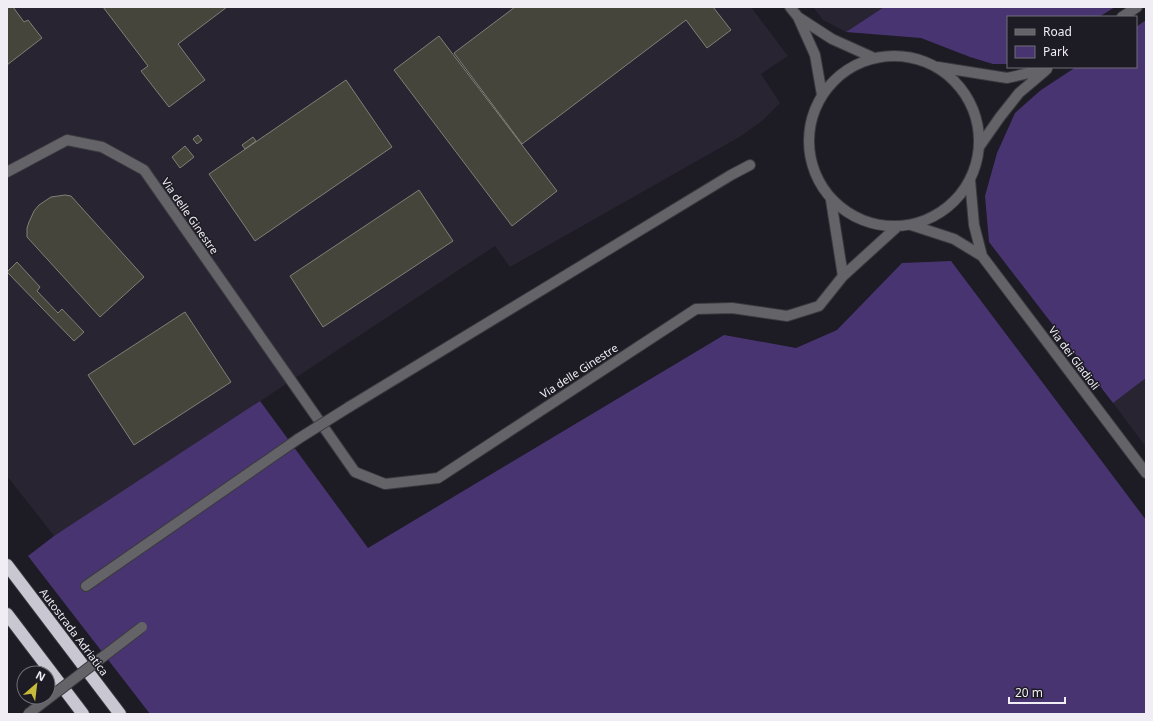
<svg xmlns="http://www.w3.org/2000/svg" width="1153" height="721" font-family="'Noto Sans',sans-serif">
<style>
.built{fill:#282431}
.green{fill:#493472}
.building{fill:#46453c;stroke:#808076}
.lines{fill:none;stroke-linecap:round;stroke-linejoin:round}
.minor-casing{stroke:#3b3940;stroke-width:12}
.highway-casing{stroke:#3b3940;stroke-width:14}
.minor{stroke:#646367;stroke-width:10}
.highway{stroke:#c9c7d1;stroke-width:12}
.minor-bridge-casing{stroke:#3b3940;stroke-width:12;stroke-linecap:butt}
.minor-bridge{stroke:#646367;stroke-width:10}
.labels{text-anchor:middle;stroke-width:3;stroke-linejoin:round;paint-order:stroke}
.street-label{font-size:11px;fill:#f0eef4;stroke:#1d1b23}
</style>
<rect width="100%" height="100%" fill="#1d1b23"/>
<!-- built -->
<path class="built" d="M7 7H751L788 56 761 74 780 103 762 121 741 136 510 267 495 246 82 519 54 536 7 476Z
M813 7H884L846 32 823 20Z
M1146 378V447L1113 403Z"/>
<!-- green -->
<path class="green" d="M884 7H1115L1099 17H1008V64H993L970 57 921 38 846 32Z
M1146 20V378L1113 403 989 242 985 196 997 153 1015 113 1041 90 1076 67H1136V27Z
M951 261 1146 520V714H150L28 556 54 536 260 401 368 548 724 335 796 348 837 330 902 263Z"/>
<!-- building -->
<path class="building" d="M7 7H13L24 22 28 20 42 38 7 65Z
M103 7H227L178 44 205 80 169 107 141 71 148 66Z
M515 7H700L701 8 702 7H713L731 30 707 48 686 20 522 144 454 53Z
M439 36 557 191 512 226 394 70Z
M346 80 392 147 255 241 209 174Z
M198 135 202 140 197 144 193 139Z
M253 137 256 141 245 149 242 145Z
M185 146 194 157 180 168 172 157Z
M419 190 453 241 323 327 290 276Z
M65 195 71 196 144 277 100 317 27 237V228L29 222 34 211 39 205 51 197Z
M17 262 40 287 37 291 58 313 62 309 84 332 74 341 7 272Z
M185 312 231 382 134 445 88 375Z"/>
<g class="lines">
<defs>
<path id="minor" d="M790 7 798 17 815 55 822 95
M798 17 832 39 872 57
M1122 17 1137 7
M809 141a85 85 0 1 1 170 0a85 85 0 1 1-170 0Z
M938 67 1007 78 1047 69
M979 147 1000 117 1019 93 1045 71
M7 172 67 140 102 147 144 170 355 472 385 484 438 478 696 309 732 308 787 316 819 306 843 276 898 226
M970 180 974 225 982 256
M831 200 843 276
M911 225 954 239 982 256 1146 473
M349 407 731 175 750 165
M86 586 298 439"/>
<path id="highway" d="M7 565 120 714
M7 614 83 714"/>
</defs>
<!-- minor casing -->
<use href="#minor" class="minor-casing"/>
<!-- highway casing -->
<use href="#highway" class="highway-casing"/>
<!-- minor -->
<use href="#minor" class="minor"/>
<!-- highway -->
<use href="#highway" class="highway"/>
<defs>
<path id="minor-bridge" d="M298 439 349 407
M28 714 142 627"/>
</defs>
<!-- minor-bridge casing -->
<use href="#minor-bridge" class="minor-bridge-casing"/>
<!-- minor-bridge -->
<use href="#minor-bridge" class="minor-bridge"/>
</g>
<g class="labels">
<!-- street labels -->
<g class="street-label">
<text transform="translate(190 216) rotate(55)" y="4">Via delle Ginestre</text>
<text transform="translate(1074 358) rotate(53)" y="4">Via dei Gladioli</text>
<text transform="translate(579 371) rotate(-33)" y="4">Via delle Ginestre</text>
<text transform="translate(74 632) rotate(53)" y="4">Autostrada Adriatica</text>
</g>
</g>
<!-- border -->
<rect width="1153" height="721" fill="none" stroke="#f0eef4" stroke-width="16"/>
<!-- legend -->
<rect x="1007" y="16" width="130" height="52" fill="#1d1b23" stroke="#716f77"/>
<rect x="1015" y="29" width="20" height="6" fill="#646367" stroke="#716f77"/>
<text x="1043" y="36" font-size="12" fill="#f0eef4">Road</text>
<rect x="1015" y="46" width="20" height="12" fill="#493472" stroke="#716f77"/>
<text x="1043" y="56" font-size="12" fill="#f0eef4">Park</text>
<!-- north arrow -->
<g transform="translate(36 685) rotate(28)"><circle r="19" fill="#1d1b23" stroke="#716f77"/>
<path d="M0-3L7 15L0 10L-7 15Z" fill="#c8bb3b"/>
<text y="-6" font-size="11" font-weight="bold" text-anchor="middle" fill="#f0eef4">N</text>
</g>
<!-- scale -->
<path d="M1009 697v6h56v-6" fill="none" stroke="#f0eef4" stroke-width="2"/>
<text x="1015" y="697" font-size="12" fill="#f0eef4" stroke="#1d1b23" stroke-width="3" paint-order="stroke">20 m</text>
</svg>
